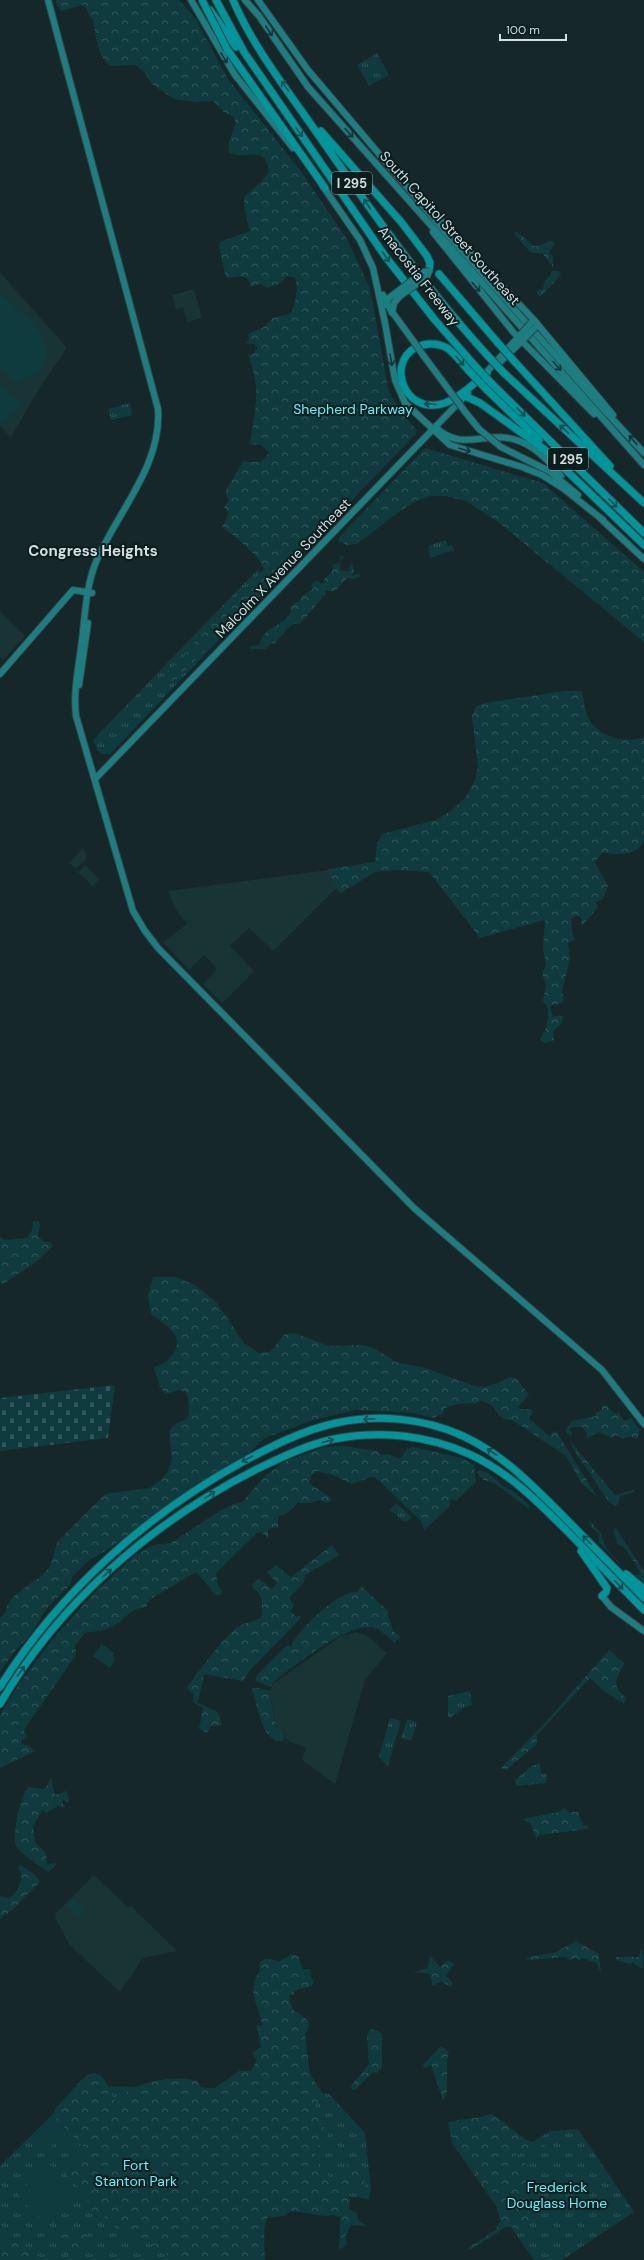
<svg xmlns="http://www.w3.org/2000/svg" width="644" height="2260" font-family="'DM Sans',sans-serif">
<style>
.built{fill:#183435}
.grass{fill:url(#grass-tufts)}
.forest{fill:url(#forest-crowns)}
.cemetery{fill:url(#cemetery-stones)}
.pitch{fill:#103b3e}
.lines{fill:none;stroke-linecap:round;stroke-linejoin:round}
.major-casing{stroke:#344243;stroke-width:8}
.highway-casing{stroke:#344243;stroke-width:9}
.major{stroke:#1d7e82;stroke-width:6}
.highway{stroke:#00949b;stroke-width:7}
.major-bridge-casing{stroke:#344243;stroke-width:8;stroke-linecap:butt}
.highway-bridge-casing{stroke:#344243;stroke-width:9;stroke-linecap:butt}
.major-bridge{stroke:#1d7e82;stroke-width:6}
.highway-bridge{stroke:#00949b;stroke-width:7}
.oneway{stroke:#103537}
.oneway2{stroke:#074d50}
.labels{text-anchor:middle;stroke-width:4;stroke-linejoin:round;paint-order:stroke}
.shield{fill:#0c1d1e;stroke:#98a5a6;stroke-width:1}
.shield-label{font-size:13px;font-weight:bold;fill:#d4dfe0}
.street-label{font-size:14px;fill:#d4dfe0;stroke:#0c1d1e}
.park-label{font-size:14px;fill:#61f4fd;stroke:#0c1d1e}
.neighbourhood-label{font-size:15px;font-weight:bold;fill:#d4dfe0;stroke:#0c1d1e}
</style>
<defs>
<pattern id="grass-tufts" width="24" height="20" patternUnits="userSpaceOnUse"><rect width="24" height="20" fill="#103b3e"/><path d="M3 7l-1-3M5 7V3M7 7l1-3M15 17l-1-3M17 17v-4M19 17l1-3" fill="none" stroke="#32575a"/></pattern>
<pattern id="forest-crowns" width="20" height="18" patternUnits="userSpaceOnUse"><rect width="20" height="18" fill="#103b3e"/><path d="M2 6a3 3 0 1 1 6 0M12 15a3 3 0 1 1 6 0" fill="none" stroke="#32575a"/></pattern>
<pattern id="cemetery-stones" width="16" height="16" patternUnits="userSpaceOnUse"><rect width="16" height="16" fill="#103b3e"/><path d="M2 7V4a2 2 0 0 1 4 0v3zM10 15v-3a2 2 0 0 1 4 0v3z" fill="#32575a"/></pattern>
</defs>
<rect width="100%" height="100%" fill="#152728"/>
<!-- built -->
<path class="built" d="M0 272 67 348 42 384 11 437 0 426Z
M194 289 202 318 187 322 183 307 176 309 172 295Z
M0 611 25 636 3 660 0 657Z
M83 848 87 858 76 869 69 863Z
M85 865 99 879 93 886 78 872Z
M358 866 273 951 249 928 230 946 254 971 222 1003 203 984 217 969 204 955 189 970 163 942 187 924 176 910 168 891Z
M357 1632 366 1635 387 1653 365 1680 335 1784 302 1760 306 1748 290 1742 279 1731 275 1723 270 1691 274 1683 341 1636Z
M94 1875 128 1907H132L177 1951 143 1958 120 1992 70 1945 55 1918 56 1913Z"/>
<!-- grass -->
<path class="grass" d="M377 53 389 75 369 86 357 65Z
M130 403 132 415 111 420 108 409Z
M446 540 448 546 452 545 454 550 430 558 428 546Z
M257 570 272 584 110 754H102L98 751 93 740Z
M396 1503 412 1518 404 1522 390 1510Z
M470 1691 472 1705 465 1707 450 1718 448 1716V1696Z
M390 1718 401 1721 388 1766 379 1757Z
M407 1719 417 1722 411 1741 401 1738Z
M540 1763 541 1774H547L546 1783 516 1786 515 1780 532 1766Z
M77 2086 288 2089 329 2094 365 2133 371 2189 369 2199 250 2183 260 2260H0V2166L55 2112Z
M489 2120 527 2146 550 2131 578 2129 634 2212 562 2260H534L452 2143 448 2122Z"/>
<!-- forest -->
<path class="forest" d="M56 0H179L195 18 228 79 300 170 347 239 370 288 389 392 402 414 417 430 416 434 250 605C242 613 221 630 217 638L177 679 172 681 164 680 165 674 179 662 194 643 264 569C262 558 232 534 222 527L229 513 224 507 229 501 225 492 244 460 248 462H261L269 453 261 445 250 444C255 404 262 395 248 354H253L258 348 254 344 245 343 249 340 248 334 264 327 273 318 290 314C295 307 300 284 294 277L287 276 279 284 267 288 260 284 251 287 248 279 242 276 226 278 219 247 220 242 250 231 244 207V197L261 182 269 172C266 142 242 162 229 152 226 138 239 127 234 117L224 112 213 101 197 102 174 99 152 84 145 73 136 65 110 66C97 56 96 35 93 20 88 16 88 8 82 5L62 11 57 6Z
M516 231 534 246 542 245 550 240 555 243 549 252 553 257V267L543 254 530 252 514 233Z
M559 271 561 275 541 296H539L536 291 543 289 545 280 550 276 552 271Z
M425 448 543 483 644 572V642L498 522 466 501 445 496H431L416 501 400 511 357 544 347 545 339 541V538L343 533Z
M341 555 344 556 340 561V570L349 572 350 565 352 564 354 571 351 576 360 574V577L354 579 347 578 335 591H326L325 596 321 595 322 598 300 624H293L287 629 275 643 270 644 266 649H250L251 646 259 645C266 623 281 629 291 612L290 608 296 602H299L302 596 313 589 311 585 317 580 321 584 324 582V579L332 572 333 564 339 563Z
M565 691H581C584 697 584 705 586 712 593 735 623 745 644 737V841C635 858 617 854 602 853L595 862 608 886 603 899 596 902 598 907 582 926 581 917 575 916 571 919 572 933 575 939 568 943 570 958 562 992 564 1001 561 1003 550 1006 553 1017 560 1015 563 1017 562 1023 553 1031 554 1040 545 1043 540 1040C545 1033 551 1015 547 1006 546 1004 544 1003 543 1001L546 985 542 973 546 965 543 948 545 920 480 938 429 872 398 870 375 872 341 893 338 891 328 869 375 862 377 843 382 834 436 820 452 810 465 798 475 780 478 767 472 716 476 706 485 703Z
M33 1221H38L40 1224 38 1237 45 1242H50L53 1246 35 1263 3 1284 0 1282V1237L5 1240 27 1238 32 1230Z
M153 1277H176L195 1285 217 1303 244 1343 259 1353 270 1352 285 1334 295 1333 330 1346 363 1345 376 1349 396 1362 425 1368 474 1386 483 1387 498 1383 509 1377 516 1378 529 1395 518 1407 521 1409H531L533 1412 529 1418 531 1420 550 1437 552 1432 556 1431 597 1497 582 1484 566 1456 512 1420C499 1420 497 1412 492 1405L480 1400 477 1403 457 1404 445 1408 442 1414 433 1418 414 1413 356 1410 313 1420 265 1438 250 1452 188 1489 112 1547 88 1561 72 1577 71 1584 47 1608 31 1634 14 1652 0 1672V1618L6 1612C7 1593 39 1582 49 1568 53 1561 55 1550 57 1542L105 1494 150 1488 160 1481 168 1471 172 1459 169 1432C183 1410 193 1434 187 1393L179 1390 165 1394 160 1387 154 1367C161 1366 168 1361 172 1355 188 1337 164 1324 151 1314L148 1296Z
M606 1405 614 1413H619L624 1421 631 1418 640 1430 637 1439 630 1436 623 1439 616 1435 611 1438 599 1432 587 1438V1433L582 1427H571L569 1430 572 1433 571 1436 565 1431 572 1421 596 1416 595 1413 602 1410V1406Z
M570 1441 615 1495 634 1490 635 1492 620 1496 618 1504 615 1506 609 1502 576 1453Z
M343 1446 377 1451 382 1455 388 1454 400 1459 407 1449 413 1447 462 1458 474 1465 476 1482 456 1501 450 1499V1506L424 1530 421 1521 376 1478 371 1477 352 1484 335 1476 317 1471 311 1476 309 1483 331 1498 330 1502 327 1503 319 1500 310 1503H297L286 1514 278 1516V1527L268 1529V1538L261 1532 256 1534 216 1573 218 1586 222 1591 221 1595H216L196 1572 152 1598 147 1603V1607C127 1608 127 1620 112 1627 103 1632 91 1631 85 1633L75 1645 76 1655 25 1728 24 1732 28 1737 22 1740 21 1744 28 1745 35 1751 0 1768V1716L2 1711 19 1684 52 1640 93 1594 135 1555 153 1545 171 1543 218 1512 233 1504 242 1502 266 1475 286 1461 324 1447Z
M479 1470 488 1473 503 1486 513 1491 529 1505V1509L496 1484 482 1479 477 1473Z
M588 1519 601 1533 606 1548 625 1569 599 1543V1534L591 1527Z
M616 1528 644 1572V1587L642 1583 643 1581 633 1575H639L640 1572 626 1549 618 1544 613 1531Z
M332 1545 339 1555 305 1575 304 1582 289 1598 294 1605 290 1611 297 1617 300 1616 301 1618 250 1670 243 1681 204 1674 198 1703 218 1712 222 1725 211 1726 207 1733 199 1729 203 1708 193 1702V1694L186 1688C201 1670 219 1641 238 1627 247 1621 253 1624 262 1616 261 1606 265 1595 253 1589L252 1584 259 1579 272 1589 277 1583 267 1572 276 1565 291 1577Z
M361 1586 388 1611 387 1616 390 1620 393 1631 401 1637 394 1643C388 1638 382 1630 375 1628 351 1620 294 1666 275 1681L271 1687 255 1681 257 1675 286 1646H291C298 1630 340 1589 358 1592Z
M609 1650 625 1664C615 1680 611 1685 626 1698L624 1704 605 1692 590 1678 537 1735V1744L506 1770 501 1768 543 1725Z
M259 1688 270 1691 274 1720 284 1737 283 1741C261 1743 258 1705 252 1690L253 1688Z
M51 1777 55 1795 67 1791 69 1800 68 1803 64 1800 61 1802 65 1806 64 1808 58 1806 46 1813 43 1809 33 1826 35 1842 46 1853 47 1864 57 1863 48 1872C41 1867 20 1853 16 1846 12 1837 20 1793 29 1787L43 1789 47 1786Z
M564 1808 569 1812H578L583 1825 588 1826V1829L540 1835 536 1838 530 1823 522 1819 559 1812Z
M20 1865 34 1874 40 1882 13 1909 0 1919V1896L9 1898C18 1893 26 1876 18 1868Z
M576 1941 599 1954 601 1974 597 1963 582 1958 580 1961 576 1958 570 1960 565 1957 530 1960 525 1958 556 1952Z
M641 1948 644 1957 642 1969 632 1962 630 1964 616 1960V1957H639Z
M292 1954 299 1957 302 1969H310L311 1977 314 1981 312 1986 294 1991 293 1995 290 1994 289 1997 293 2010C303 2016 315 2022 305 2034L310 2074 322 2093 315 2107 320 2124 329 2132C326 2143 313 2146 315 2160L320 2167 333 2180 355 2157 363 2156 365 2187 352 2189 347 2194 350 2200 349 2209 357 2213 358 2220 367 2226 351 2225 345 2237 347 2244 339 2250 340 2218 334 2215 325 2216 292 2211 283 2216 267 2218 264 2232 265 2260H168V2256L164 2250 122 2233 116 2229 112 2220 94 2214 85 2195 66 2174C68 2163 84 2158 84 2147L57 2120 54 2111C59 2103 67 2097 73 2089 86 2074 97 2063 109 2088 113 2094 112 2100 119 2103 123 2100 124 2095 128 2091 142 2081 180 2075 197 2081L201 2087 212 2090 239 2071H250L257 2061 252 2053 261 2047 257 2027 258 2024 261 2027 262 2024C258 2004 246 1989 260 1971L259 1964C266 1955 271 1960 280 1961Z
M430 1956 440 1967 448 1960 454 1964 446 1976 453 1983 451 1987 441 1981 433 1986 430 1974 413 1972 428 1968Z
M370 2029 376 2030 382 2034V2067L377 2073 373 2072 356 2089 352 2090 351 2086 369 2064 367 2036Z
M441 2046 449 2052C444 2062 451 2096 443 2100L431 2065 425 2068 423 2065Z
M490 2114 495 2116 525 2139 531 2142 540 2140 547 2148 534 2147 527 2152 519 2151 516 2154 518 2159 528 2165 524 2174 531 2183C530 2187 528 2191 528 2196 527 2207 536 2226 521 2231L512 2227H506L470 2250 468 2248 496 2230 500 2221 497 2207 476 2173 473 2165 456 2148 450 2124C458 2117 479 2120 490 2114Z
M67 2223 75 2230 86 2229 88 2231 77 2253 72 2256 64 2253 58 2230Z
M0 2237 18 2244 45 2260H0Z"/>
<!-- cemetery -->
<path class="cemetery" d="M115 1385 108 1438 0 1451V1398Z"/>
<!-- pitch -->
<path class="pitch" d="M0 293C17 310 63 341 42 368 35 376 24 377 16 384L0 369Z
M0 383 22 404 2 424 0 421Z
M102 1644 114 1653 113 1656 115 1659 110 1668 93 1656Z
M73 1898 85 1910 78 1917 66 1905Z
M51 2118 82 2148 74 2156 58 2140 44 2153 30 2140Z
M46 2164H49L79 2194 63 2212 50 2220C36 2219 26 2205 18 2194Z"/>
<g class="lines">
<defs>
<path id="major" d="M48 0 158 409C162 466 117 512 96 562 86 586 85 615 82 640 79 665 73 691 76 716L133 911 145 931 158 948 414 1208 602 1370 644 1424
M191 0 235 75 293 148
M245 0 259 16 308 87 644 465
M258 0 308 70 441 227 605 411 644 453
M322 185 360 240 373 268 385 323 395 380 405 403 450 445 522 467 542 475 564 489 603 520
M440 220 534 320 613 415
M433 232 514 333 594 414
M383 295 390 309 414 342
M385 305 389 298 397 292
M392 313 394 303 400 296
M423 355 449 390
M498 364 524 339
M483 376 522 333
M466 413 479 429
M435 427C463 453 486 430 516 440 534 445 550 462 561 476
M501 447 549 471 578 495
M600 518 644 559
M0 674 73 590 92 593
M79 685 88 623
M95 779 468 393
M602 1596 611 1607 644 1631"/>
<path id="highway" d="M216 0 244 52 385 256 434 319 476 367
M233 0C254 49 289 92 319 136 372 212 425 287 487 355
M210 10 236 47
M227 49 325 188
M321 131 402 223 427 256 430 263 429 271
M439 274 498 343
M515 362 610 466
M470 372C463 365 456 354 447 348 440 344 431 343 423 345 383 355 402 418 445 403 461 397 474 383 487 373
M504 373 644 503
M493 385 644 533
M487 390 539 440
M465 396 480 403 544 449 644 545
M581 1551 607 1588 606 1592 602 1596
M626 1574 644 1589
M0 1687C59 1592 148 1513 246 1460 274 1445 304 1430 336 1423 378 1414 424 1418 463 1436 504 1455 533 1486 564 1517 591 1544 617 1571 644 1598
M0 1704C58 1604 152 1522 255 1470 280 1458 306 1445 334 1439 379 1430 427 1435 469 1454 511 1473 541 1505 573 1537 597 1562 620 1586 644 1610"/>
</defs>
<!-- major casing -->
<use href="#major" class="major-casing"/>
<!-- highway casing -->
<use href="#highway" class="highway-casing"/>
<!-- major -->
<use href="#major" class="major"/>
<!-- highway -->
<use href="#highway" class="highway"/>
<defs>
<path id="major-bridge" d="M397 292 423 272 429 271
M400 296 427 277 429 271
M522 333 531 323
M526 337 535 328
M414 342 423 355
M449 390 466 413
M479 429 501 447"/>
<path id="highway-bridge" d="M202 0 227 49
M498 343 515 362
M487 355 504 373
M476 367 493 385
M470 372 487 390"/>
</defs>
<!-- major-bridge casing -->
<use href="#major-bridge" class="major-bridge-casing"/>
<!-- highway-bridge casing -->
<use href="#highway-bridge" class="highway-bridge-casing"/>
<!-- major-bridge -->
<use href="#major-bridge" class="major-bridge"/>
<!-- highway-bridge -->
<use href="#highway-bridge" class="highway-bridge"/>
</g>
<!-- one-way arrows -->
<defs><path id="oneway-shaft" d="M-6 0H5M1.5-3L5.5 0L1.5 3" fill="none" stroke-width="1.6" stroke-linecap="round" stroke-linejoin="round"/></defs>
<g class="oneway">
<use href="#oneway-shaft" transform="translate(269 31) rotate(57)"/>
<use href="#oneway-shaft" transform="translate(224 58) rotate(60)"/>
<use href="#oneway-shaft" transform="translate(349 133) rotate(48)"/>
<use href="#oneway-shaft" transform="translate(476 287) rotate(50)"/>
<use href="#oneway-shaft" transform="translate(391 360) rotate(81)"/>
<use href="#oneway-shaft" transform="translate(557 366) rotate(48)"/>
<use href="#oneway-shaft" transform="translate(633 440) rotate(-131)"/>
<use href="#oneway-shaft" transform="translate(465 450) rotate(17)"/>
</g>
<g class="oneway2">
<use href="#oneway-shaft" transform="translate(285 86) rotate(-125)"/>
<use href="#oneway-shaft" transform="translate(299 132) rotate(55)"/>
<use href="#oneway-shaft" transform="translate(367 204) rotate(-125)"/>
<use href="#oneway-shaft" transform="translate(386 257) rotate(54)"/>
<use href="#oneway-shaft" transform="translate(460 361) rotate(49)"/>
<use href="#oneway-shaft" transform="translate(430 404) rotate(-176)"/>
<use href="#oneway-shaft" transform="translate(521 412) rotate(45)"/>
<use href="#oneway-shaft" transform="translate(564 429) rotate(-137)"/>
<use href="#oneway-shaft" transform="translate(613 503) rotate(45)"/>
<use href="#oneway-shaft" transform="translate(369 1419) rotate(177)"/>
<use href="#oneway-shaft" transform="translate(328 1441) rotate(-14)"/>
<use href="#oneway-shaft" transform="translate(492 1452) rotate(-147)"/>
<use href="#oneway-shaft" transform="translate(247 1459) rotate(152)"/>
<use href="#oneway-shaft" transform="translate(210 1495) rotate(-32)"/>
<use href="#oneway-shaft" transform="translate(587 1540) rotate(-135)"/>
<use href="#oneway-shaft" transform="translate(107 1573) rotate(-43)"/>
<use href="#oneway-shaft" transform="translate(619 1585) rotate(46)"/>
<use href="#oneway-shaft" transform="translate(21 1671) rotate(-54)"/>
</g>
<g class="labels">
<!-- shield labels -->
<g class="shield">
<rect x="332" y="172" width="40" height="22" rx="3"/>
<rect x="548" y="448" width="40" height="22" rx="3"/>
</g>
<g class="shield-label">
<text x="352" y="188">I 295</text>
<text x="568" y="464">I 295</text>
</g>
<!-- street labels -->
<g class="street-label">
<text transform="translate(450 228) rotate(48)" y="5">South Capitol Street Southeast</text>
<text transform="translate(419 276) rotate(52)" y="5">Anacostia Freeway</text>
<text transform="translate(283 568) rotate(-46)" y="5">Malcolm X Avenue Southeast</text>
</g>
<!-- park labels -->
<g class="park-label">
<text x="353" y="414">Shepherd Parkway</text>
<text x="136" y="2170">Fort<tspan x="136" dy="16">Stanton Park</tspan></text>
<text x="557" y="2192">Frederick<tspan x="557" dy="16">Douglass Home</tspan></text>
</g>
<!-- neighbourhood labels -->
<g class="neighbourhood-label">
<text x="93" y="556">Congress Heights</text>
</g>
</g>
<!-- scale -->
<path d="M500 34v6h66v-6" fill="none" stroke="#d4dfe0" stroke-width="2"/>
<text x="506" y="34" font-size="12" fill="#d4dfe0" stroke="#0c1d1e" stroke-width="3" paint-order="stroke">100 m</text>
</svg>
